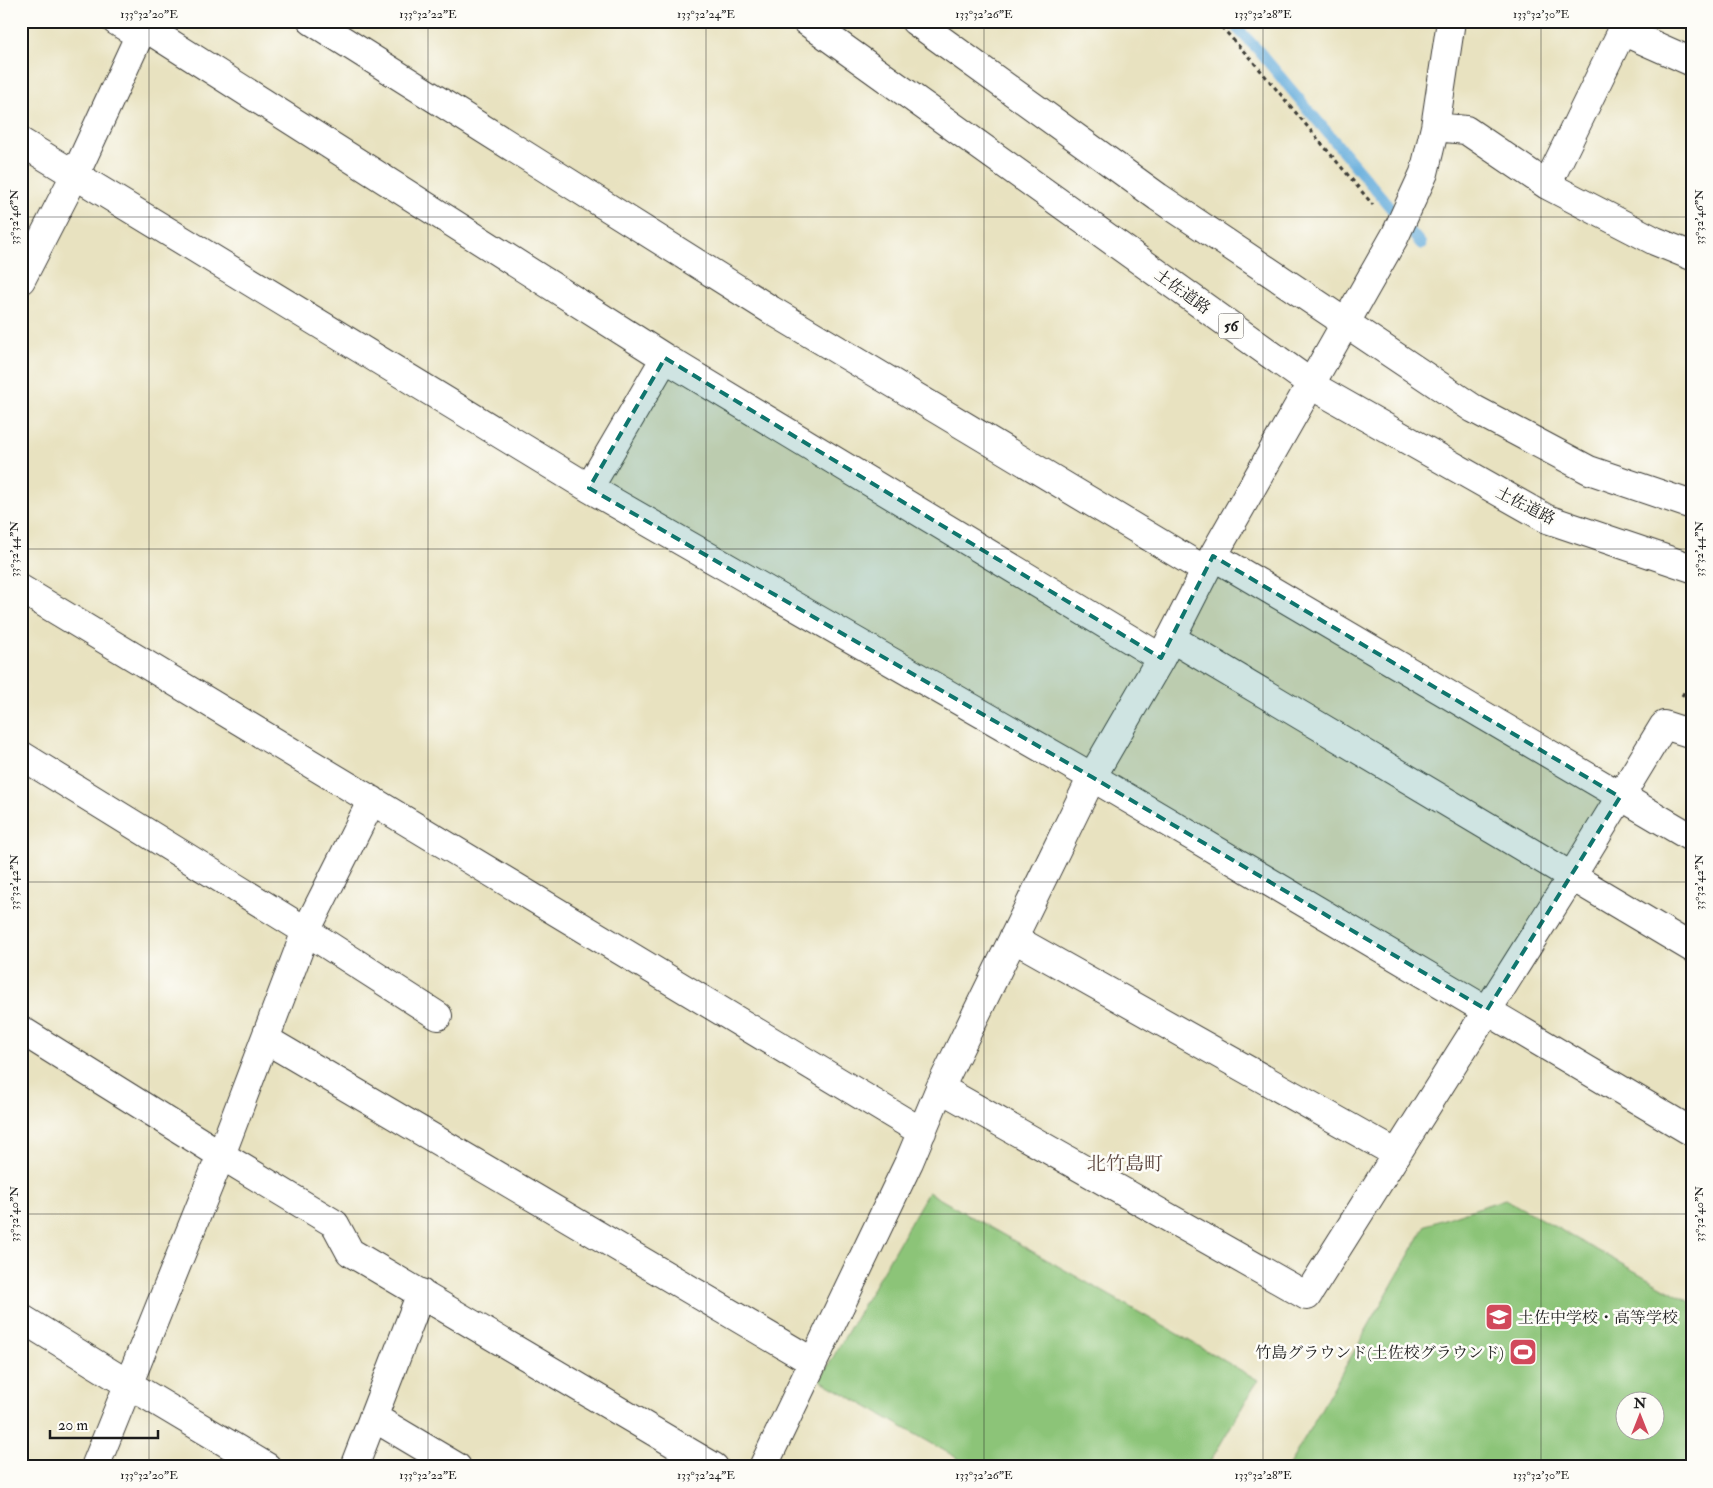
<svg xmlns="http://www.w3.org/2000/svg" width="1713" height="1488" font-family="'IM FELL Double Pica','Noto Serif JP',serif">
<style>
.green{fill:#8cc478;stroke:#54704a;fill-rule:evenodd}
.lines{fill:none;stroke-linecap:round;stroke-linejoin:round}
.stream{stroke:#66addc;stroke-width:11}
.minor-casing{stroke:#3b3a35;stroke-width:30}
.trunk-casing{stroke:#3b3a35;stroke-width:30}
.path{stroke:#3b3a35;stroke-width:3;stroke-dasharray:4 4;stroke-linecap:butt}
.minor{stroke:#fff;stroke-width:28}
.trunk{stroke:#fff;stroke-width:28}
.marked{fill:#0f766e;fill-opacity:0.2;stroke:#0f766e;stroke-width:4;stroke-dasharray:10 6;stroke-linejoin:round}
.ticks{fill:none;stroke:#1c1c1c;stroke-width:1;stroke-opacity:0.45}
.labels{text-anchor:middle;stroke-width:5;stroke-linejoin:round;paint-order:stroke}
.shield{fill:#fdfcf7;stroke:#605f5e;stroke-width:1}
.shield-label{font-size:15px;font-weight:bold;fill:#1c1c1c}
.street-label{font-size:16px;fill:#1c1c1c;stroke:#fdfcf7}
.poi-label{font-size:16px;fill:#1c1c1c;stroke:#fdfcf7;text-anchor:start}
.quarter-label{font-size:19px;fill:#5c463f;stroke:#fdfcf7}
.neatline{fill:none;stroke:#1c1c1c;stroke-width:2}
.ticks-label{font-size:12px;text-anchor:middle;fill:#1c1c1c}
</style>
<rect width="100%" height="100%" fill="#fdfcf7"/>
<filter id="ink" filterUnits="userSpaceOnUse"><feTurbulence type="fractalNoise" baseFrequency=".02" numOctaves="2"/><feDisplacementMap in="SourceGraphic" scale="10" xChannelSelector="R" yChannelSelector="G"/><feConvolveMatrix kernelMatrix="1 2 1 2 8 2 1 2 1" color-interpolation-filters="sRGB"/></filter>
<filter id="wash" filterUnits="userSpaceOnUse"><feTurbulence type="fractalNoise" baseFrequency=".0096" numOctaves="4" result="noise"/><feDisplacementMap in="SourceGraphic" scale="20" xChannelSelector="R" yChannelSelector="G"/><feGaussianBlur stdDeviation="1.12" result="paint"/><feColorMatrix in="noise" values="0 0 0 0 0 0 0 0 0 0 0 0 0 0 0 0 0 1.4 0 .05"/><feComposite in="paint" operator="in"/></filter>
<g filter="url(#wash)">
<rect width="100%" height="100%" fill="#e8e2c0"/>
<!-- green -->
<path class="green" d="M928 1192 1258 1380 1207 1467H973L820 1380Z
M1505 1199 1692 1303V1467H1288L1426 1225ZM1626 1400H1656V1430H1626Z"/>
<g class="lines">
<!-- stream -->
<path class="stream" d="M1230 21 1258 50 1421 244"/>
</g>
</g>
<g filter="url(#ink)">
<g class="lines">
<defs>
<path id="minor" d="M116 21 139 35
M312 21 771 310 1205 570
M143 26 665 358 1161 658
M1622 31 1692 62
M1435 127 1466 130 1547 185 1655 241 1692 256
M21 142 589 488 1092 777 1692 1132
M1547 185 1627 21
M21 280 75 175 146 21
M589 488 665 358
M1213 556 1692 838
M21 589 922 1132
M1171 638 1692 948
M21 755 306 931 438 1016
M1013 938 1397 1154
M21 1030 221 1155 335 1224 350 1252 714 1467
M265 1039 813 1362
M940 1088 1307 1296 1572 876 1664 725 1692 734
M21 1318 128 1384 267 1467
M373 1417 457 1467
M95 1467 221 1155 306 931 372 800
M354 1467 421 1293
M763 1467 909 1162 940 1088 1092 777 1161 658 1213 556 1395 236 1424 173 1435 127 1451 21"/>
<path id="trunk" d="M806 21 1323 392 1547 519 1692 568
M915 21 1158 197 1474 409 1589 470 1692 505"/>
</defs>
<!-- minor casing -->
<use href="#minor" class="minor-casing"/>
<!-- trunk casing -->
<use href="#trunk" class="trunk-casing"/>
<!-- path -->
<path class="path" d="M1216 21 1256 65 1373 205
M1682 696 1692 679"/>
<!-- minor -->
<use href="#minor" class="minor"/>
<!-- trunk -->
<use href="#trunk" class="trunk"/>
</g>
</g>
<!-- marked area -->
<path class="marked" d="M665 358 1161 658 1213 556 1620 797 1487 1010 1092 777 589 488Z"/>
<!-- ticks -->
<path class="ticks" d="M149 21V1467M428 21V1467M706 21V1467M984 21V1467M1263 21V1467M1541 21V1467M21 217H1692M21 549H1692M21 882H1692M21 1214H1692"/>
<!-- icons -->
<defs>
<symbol id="school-square" viewBox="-11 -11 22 22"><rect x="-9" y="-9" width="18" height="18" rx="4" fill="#d1495b" stroke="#fdfcf7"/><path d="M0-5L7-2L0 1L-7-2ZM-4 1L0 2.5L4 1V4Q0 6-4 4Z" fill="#fff"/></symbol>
<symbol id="stadium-square" viewBox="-11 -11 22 22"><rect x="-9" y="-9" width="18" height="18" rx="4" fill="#d1495b" stroke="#fdfcf7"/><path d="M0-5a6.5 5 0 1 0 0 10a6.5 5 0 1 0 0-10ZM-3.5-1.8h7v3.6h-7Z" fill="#fff"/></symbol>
</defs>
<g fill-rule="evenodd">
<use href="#school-square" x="1483" y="1301" width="32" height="32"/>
<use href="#stadium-square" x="1507" y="1336" width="32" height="32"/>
</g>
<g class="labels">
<!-- shield labels -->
<rect class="shield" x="1218.5" y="313.5" width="25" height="25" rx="4"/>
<g class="shield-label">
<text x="1231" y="331">56</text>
</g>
<!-- street labels -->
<g class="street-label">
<text transform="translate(1183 291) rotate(36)" y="6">土佐道路</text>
<text transform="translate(1526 505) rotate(27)" y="6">土佐道路</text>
</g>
<!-- poi labels -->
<g class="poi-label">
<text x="1518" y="1323">土佐中学校・高等学校</text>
<text x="1504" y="1358" text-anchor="end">竹島グラウンド(土佐校グラウンド)</text>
</g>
<!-- quarter labels -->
<g class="quarter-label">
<text x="1125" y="1170">北竹島町</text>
</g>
</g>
<!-- margin -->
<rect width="1713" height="1488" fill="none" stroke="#fdfcf7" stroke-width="55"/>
<!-- north arrow -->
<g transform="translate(1640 1416)"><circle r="24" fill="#fdfcf7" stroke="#a3a29f"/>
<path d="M0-4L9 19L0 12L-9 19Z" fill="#d1495b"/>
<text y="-8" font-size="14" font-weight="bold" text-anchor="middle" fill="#1c1c1c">N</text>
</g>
<!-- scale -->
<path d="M50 1430v8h108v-8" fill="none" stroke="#1c1c1c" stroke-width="2.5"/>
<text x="58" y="1430" font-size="15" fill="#1c1c1c" stroke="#fdfcf7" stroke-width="4" paint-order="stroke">20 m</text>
<rect x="28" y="28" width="1658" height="1432" class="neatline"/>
<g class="ticks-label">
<text x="149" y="18">133°32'20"E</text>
<text x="428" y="18">133°32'22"E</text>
<text x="706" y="18">133°32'24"E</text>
<text x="984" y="18">133°32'26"E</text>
<text x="1263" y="18">133°32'28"E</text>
<text x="1541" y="18">133°32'30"E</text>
<text transform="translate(14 217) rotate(-90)" y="4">33°32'46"N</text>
<text transform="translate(1699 217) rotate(-90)" y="4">33°32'46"N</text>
<text transform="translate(14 549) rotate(-90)" y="4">33°32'44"N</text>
<text transform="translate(1699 549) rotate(-90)" y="4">33°32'44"N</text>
<text transform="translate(14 882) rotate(-90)" y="4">33°32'42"N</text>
<text transform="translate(1699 882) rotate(-90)" y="4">33°32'42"N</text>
<text transform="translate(14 1214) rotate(-90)" y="4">33°32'40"N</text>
<text transform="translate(1699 1214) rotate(-90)" y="4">33°32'40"N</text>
<text x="149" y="1479">133°32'20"E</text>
<text x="428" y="1479">133°32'22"E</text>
<text x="706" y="1479">133°32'24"E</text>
<text x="984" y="1479">133°32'26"E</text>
<text x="1263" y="1479">133°32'28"E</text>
<text x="1541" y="1479">133°32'30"E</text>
</g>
</svg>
